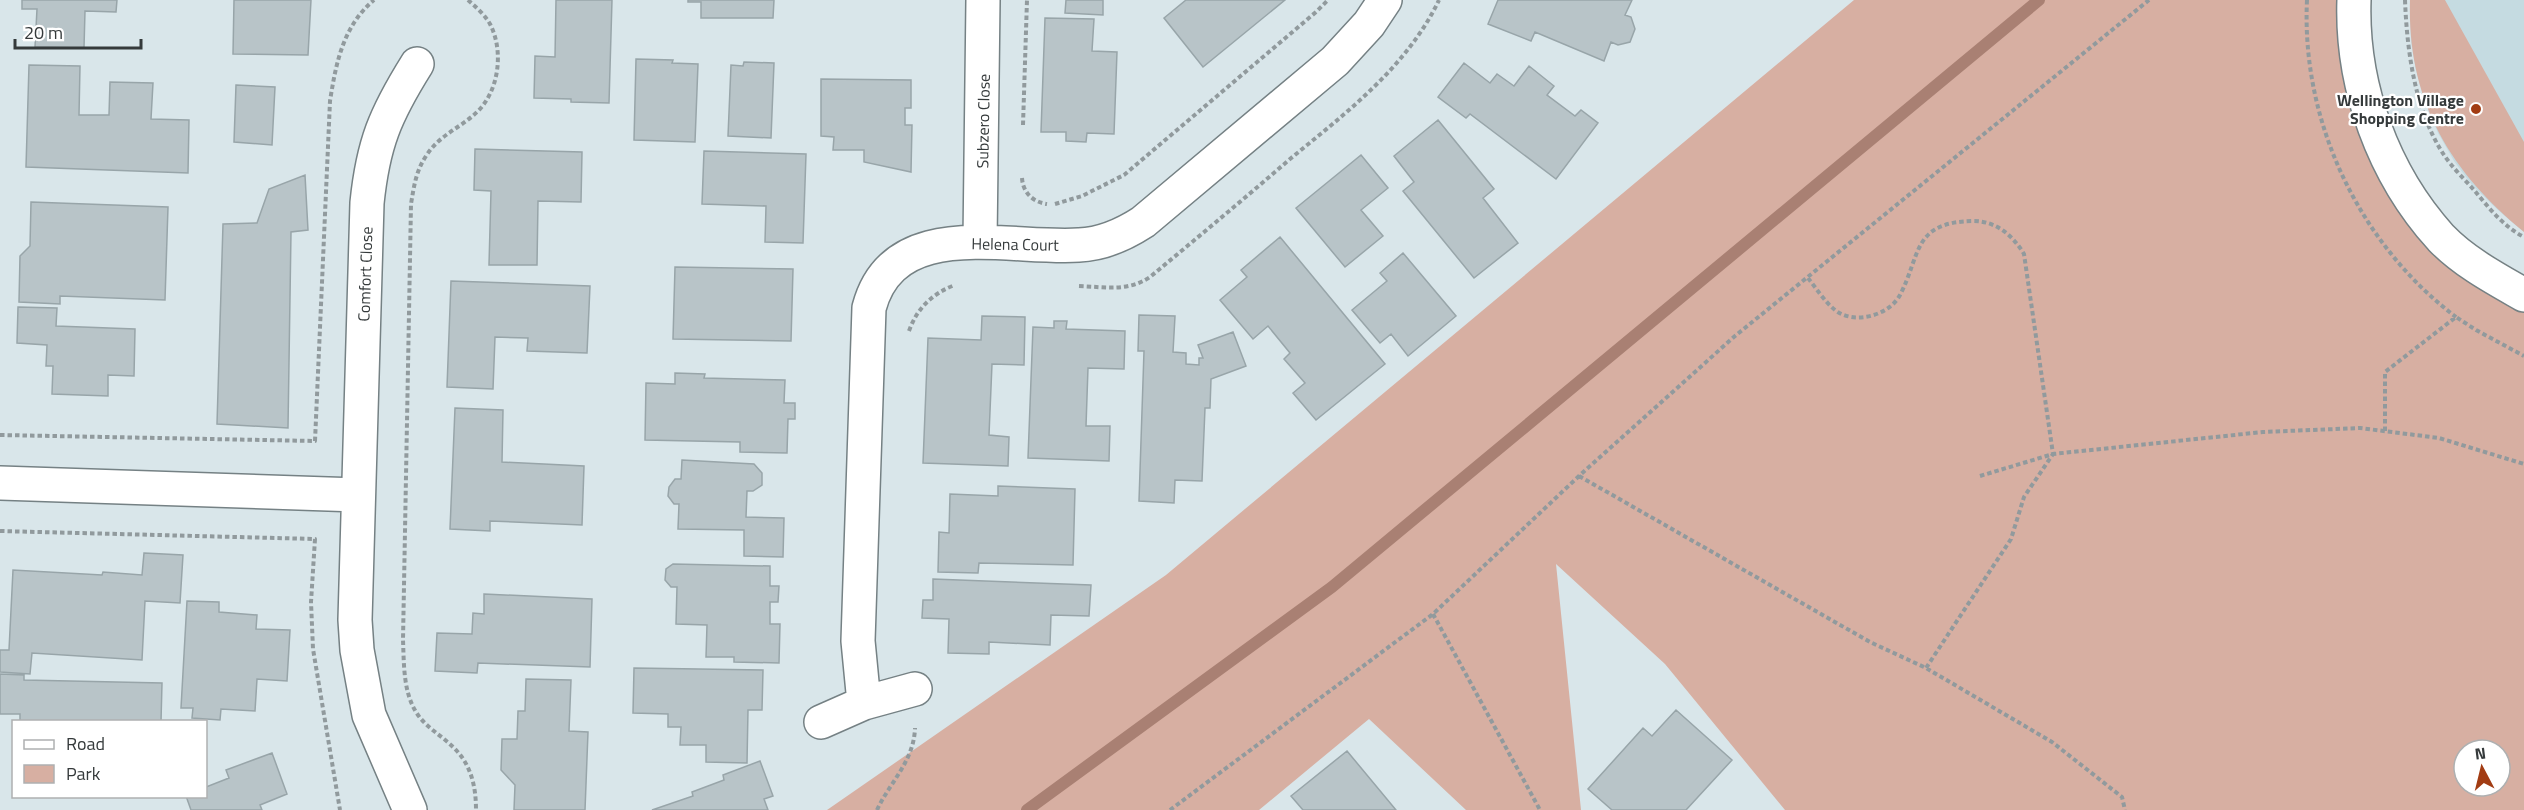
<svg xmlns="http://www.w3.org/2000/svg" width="2524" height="810" font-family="'Titillium Web',sans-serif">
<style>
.built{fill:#c5dbe1}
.green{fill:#d7afa2;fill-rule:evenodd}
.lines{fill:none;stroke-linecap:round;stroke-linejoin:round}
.stream{stroke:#a98073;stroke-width:12}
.building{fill:#b8c4c8;stroke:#98a5a9;stroke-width:1.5}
.minor-casing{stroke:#758184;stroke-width:36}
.path{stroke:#919a9d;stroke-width:4;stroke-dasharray:4.5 3;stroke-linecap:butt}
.minor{stroke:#fff;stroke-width:33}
.poi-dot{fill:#a23c13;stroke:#fff;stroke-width:2}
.labels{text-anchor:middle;stroke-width:4.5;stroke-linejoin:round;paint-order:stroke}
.poi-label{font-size:16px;font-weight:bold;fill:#353a3b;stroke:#fff;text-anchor:end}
.street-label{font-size:16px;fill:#353a3b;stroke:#fff}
</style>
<rect width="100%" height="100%" fill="#d9e6ea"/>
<!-- built -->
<path class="built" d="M2410 0H2524V232L2499 211 2472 185 2454 161 2438 133 2425 102 2416 70 2411 42Z"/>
<!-- green -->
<path class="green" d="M1854 0H2354L2401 182 2524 295V810H1785L1665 664 1556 564 1581 810H1466L1369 719 1259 810H827L1166 575ZM2464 750H2500V786H2464Z
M2410 0H2445L2524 142V232C2449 171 2407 99 2410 0Z"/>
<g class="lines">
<!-- stream -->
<path class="stream" d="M1027 810 1332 587 2039 0"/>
</g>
<!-- building -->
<path class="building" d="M22 0H117L116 12 85 11 84 48 35 47 37 9H22Z
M234 0H311L308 55 233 54Z
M556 0H612L609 103 571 102V99L534 98 535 56 555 57Z
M688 0H774L773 18H701V2H688Z
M1066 0H1103V15L1065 13Z
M1186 0H1285L1203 67 1164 18Z
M1498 0H1632L1625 15 1631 17 1635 29 1630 42 1618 45 1611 42 1604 61 1535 32 1531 41 1488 24Z
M1045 18 1094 19 1092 51 1117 52 1114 134 1087 133 1086 142 1066 141V132H1041Z
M636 59 673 60 672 63 698 64 695 142 634 140Z
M744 62 774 63 771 138 728 136 731 65 743 66Z
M1464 63 1490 83 1497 74 1514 86 1529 66 1554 86 1547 95 1575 116 1581 110 1598 123 1556 179 1470 114 1466 118 1438 97Z
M29 65 80 66 79 115H109L110 82 153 83 151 119 189 120 188 173 26 167Z
M821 79 911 80V108H905V125H912L911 172 864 162V150H833L834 137 821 136Z
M236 85 275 87 272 145 234 142Z
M1438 120 1494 189 1483 198 1518 243 1474 278 1403 191 1414 182 1394 156Z
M475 149 582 152 581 202 538 201 537 265H489L491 191 474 190Z
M704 151 806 154 803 243 765 242 766 206 702 204Z
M1361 155 1388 188 1361 210 1383 236 1345 267 1296 208Z
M305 175 308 230 291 232 288 428 217 424 223 224 257 223 269 189Z
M31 202 168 207 165 300 60 296V304L19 302 20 256 30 246Z
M1280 237 1385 364 1316 420 1293 393 1305 383 1284 359 1290 353 1268 326 1253 339 1220 300 1247 277 1241 270Z
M1403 253 1456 316 1408 356 1391 334 1380 343 1352 310 1387 281 1380 273Z
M675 267 793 269 791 341 673 339Z
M451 281 590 286 587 353 527 351 528 338 495 337 493 389 447 387Z
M18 307 57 308 56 326 135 329 134 376 108 375V396L52 394 53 366H46L47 345 17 343Z
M1139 315 1175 316 1173 352 1186 353V364L1199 365V358H1203L1198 345 1233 332 1246 366 1211 379 1210 408H1205L1202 481 1175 480 1174 503 1139 501 1144 351H1138Z
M982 316 1025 317 1024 365 992 364 989 435 1009 437 1008 466 923 463 928 338 981 340Z
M1054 321H1067L1066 329 1125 331 1124 369 1088 368 1086 426H1110L1109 461 1028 458 1033 327 1054 328Z
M675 373 705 374 704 378 785 380 784 403H795V419H788L787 453 740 452V442L645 440 646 383 675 384Z
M455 408 503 410 502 462 584 466 582 525 490 521V531L450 529Z
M682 460 754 464 762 473V485L753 491H747L746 517 784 518 783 557 744 556V530L678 529 679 504H674L668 496 669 487 675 479H681Z
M998 486 1075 489 1073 565 979 563 978 573 938 572 939 532 949 533 950 494 998 496Z
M144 553 183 555 180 603 145 601 142 660 32 653 30 674 0 672V650H9L13 570 102 575 103 572 142 575Z
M673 564 770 566V586H779L778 602H770V624H780L779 663 734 662V657H706L707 625 676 624 677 587H671L665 580 666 569Z
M933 579 1091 585 1089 616 1051 615 1050 645 989 642V654L948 653 949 619 922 618 923 600H933Z
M484 594 592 599 590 667 478 663 477 673 435 671 437 633 472 634 473 613 484 614Z
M187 601 219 602V612L257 615 256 629 290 630 287 681 257 679 255 711 221 709 220 720 192 718 193 708H181Z
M634 668 763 670 762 710H748L747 763 706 762V745H680L681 727H668V714L633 713Z
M0 674 24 675V680L162 683 161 722H20V714H0Z
M526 679 571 680 569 731 588 732 585 810H514L515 785 501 770 502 739H517L518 711H525Z
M1676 710 1732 760 1686 810H1612L1588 789 1643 728 1652 736Z
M1347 751 1396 810H1303L1291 796Z
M272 753 287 794 260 805 262 810H191L186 796H206V787L229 778 226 770Z
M760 761 773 796 764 799 768 810H652L693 796 692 792 724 780 723 775Z"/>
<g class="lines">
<defs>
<path id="minor" d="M2354 0C2351 86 2383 174 2441 238 2464 262 2496 279 2524 295
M980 241 983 0
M0 483 358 495
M864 703 858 641 869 308C894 214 1009 250 1079 245 1103 244 1123 235 1143 222L1335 61 1369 24 1385 0
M821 722 864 703 915 689
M410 810 369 715 357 650 355 620 367 203C373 144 385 115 417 64"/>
</defs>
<!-- minor casing -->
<use href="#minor" class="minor-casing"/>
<!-- path -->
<path class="path" d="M468 0C476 7 485 15 490 24 504 51 499 90 478 111 461 128 440 134 426 156 416 171 414 186 411 204L403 640C404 663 403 691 416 712 425 727 441 735 453 747 471 764 476 786 476 810
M2307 0C2301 121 2359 244 2456 317
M2405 0C2407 52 2415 111 2444 155 2452 167 2464 179 2474 190 2488 207 2504 227 2524 237
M1023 125 1027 0
M1022 178C1023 193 1033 202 1047 204
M1055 204 1082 196 1124 175 1316 12 1328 0
M1808 278C1816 288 1825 302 1835 310 1853 325 1889 316 1900 295 1921 255 1912 222 1973 221 1997 221 2013 236 2024 254L2053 454 2024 497 2011 539 1926 668
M1079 286C1106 287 1127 292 1150 277 1197 238 1244 199 1290 159 1346 113 1407 67 1439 0
M909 331C917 308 933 293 955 285
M2385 431V372L2456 317 2476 330 2524 356
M0 435 315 441 330 101C336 63 343 26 374 0
M1579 476 1870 642 1926 668 2052 742 2122 797 2125 810
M1980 476 2053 454 2263 432 2360 428 2439 438 2524 464
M0 531 315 539 311 602 313 649 340 810
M1433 614 1540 810
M877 810C890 782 914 761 915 728
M1170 810 1433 614 1579 476 1735 336 2149 0"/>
<!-- minor -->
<use href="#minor" class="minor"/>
</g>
<!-- markers -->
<circle class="poi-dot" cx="2476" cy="109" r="6"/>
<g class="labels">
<!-- poi labels -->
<g class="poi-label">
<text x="2464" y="106">Wellington Village<tspan x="2464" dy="18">Shopping Centre</tspan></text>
</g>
<!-- street labels -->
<g class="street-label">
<text transform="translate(983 121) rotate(-89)" y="6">Subzero Close</text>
<text transform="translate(1015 244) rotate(1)" y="6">Helena Court</text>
<text transform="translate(365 274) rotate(-88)" y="6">Comfort Close</text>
</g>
</g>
<!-- legend -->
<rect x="12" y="720" width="195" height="78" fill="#ffffff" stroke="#aeb0b1" stroke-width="1.5"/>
<rect x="24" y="740" width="30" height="9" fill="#ffffff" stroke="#aeb0b1" stroke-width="1.5"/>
<text x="66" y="750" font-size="18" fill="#353a3b">Road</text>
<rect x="24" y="765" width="30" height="18" fill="#d7afa2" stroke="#aeb0b1" stroke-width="1.5"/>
<text x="66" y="780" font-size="18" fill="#353a3b">Park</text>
<!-- north arrow -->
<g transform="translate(2482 768) rotate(353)"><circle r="28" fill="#ffffff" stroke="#aeb0b1" stroke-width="1.5"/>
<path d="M0-4.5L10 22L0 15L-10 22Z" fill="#a23c13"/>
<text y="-9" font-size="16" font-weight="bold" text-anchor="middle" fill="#353a3b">N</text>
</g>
<!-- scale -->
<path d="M15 39v9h126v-9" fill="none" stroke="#353a3b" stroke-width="3"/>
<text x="24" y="39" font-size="18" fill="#353a3b" stroke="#ffffff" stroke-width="4.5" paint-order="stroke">20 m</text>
</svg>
